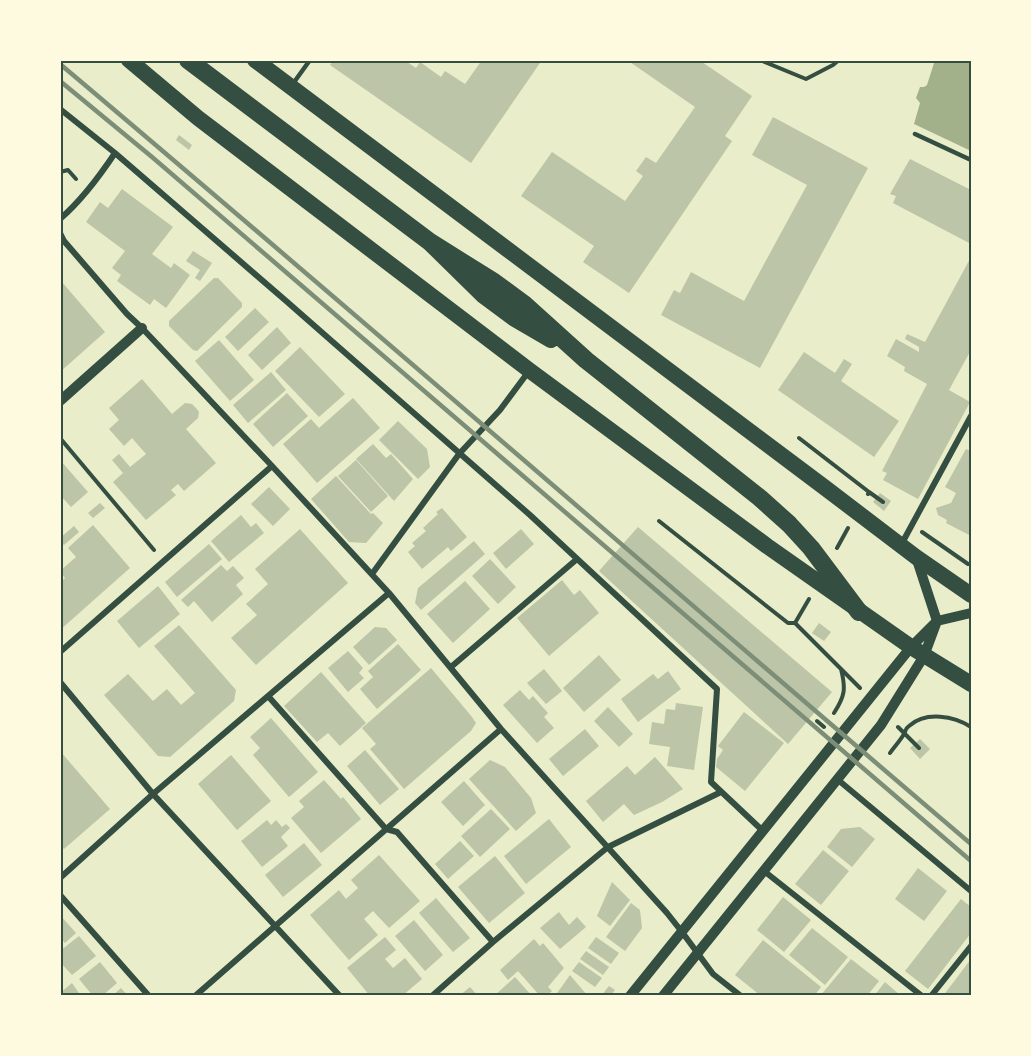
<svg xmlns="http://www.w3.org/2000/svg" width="1031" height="1056" font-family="'Archivo Narrow',sans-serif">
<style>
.water{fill:#a3b18a}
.building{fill:#bcc5a7}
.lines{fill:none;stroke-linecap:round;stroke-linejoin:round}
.path{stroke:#344e41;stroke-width:4}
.service{stroke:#344e41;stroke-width:4.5}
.minor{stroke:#344e41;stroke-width:6}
.tertiary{stroke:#344e41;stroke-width:10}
.trunk{stroke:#344e41;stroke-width:16}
.motorway{stroke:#344e41;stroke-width:18}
.rail{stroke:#7c8e77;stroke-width:4.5}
.neatline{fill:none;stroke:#344e41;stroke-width:2}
</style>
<rect width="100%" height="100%" fill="#e9edc9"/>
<!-- water -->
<path class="water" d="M935 60H971V151L914 124 920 103 916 98 920 87H924L927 85Z"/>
<!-- building -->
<path class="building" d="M334 60H404L416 68 420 62 441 77 445 71 465 84 482 60H542L471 163 330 65Z
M627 60H699L752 96 725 136 732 141 629 293 583 262 594 246 521 196 552 152 625 201 643 176 636 171 646 157 656 163 695 107Z
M773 117 868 168 760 368 661 315 674 290 680 293 691 272 744 301 807 185 752 155Z
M179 135 192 145 189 150 176 140Z
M910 159 971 190V244L893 203 896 196 890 194Z
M122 189 173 227 152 254 171 268 174 263 190 275 166 308 154 299 150 305 117 281 121 275 112 268 125 251 86 222 100 202 108 208Z
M193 251 212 263 200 281 195 278 200 270 186 261Z
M971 257V350L949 390 970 402 918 499 883 480 887 473 882 471 927 384 904 371 905 367 887 356 896 339 919 352V347L905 339 907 334 925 342Z
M214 278H218L242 303V307L197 351 193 350 169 326V321Z
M61 281 105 332 60 372V282Z
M255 308 269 322 238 351 225 337Z
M277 327 291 343 262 370 248 355Z
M219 340 254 380 230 401 195 361Z
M300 347 345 394 319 417 275 371Z
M804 352 835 373 844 359 852 364 841 381 899 421 874 457 778 390Z
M271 372 286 390 248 423 233 405Z
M142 379 172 414 185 403 192 404 196 408 199 412 198 418 186 429 216 463 184 491 178 484 171 490 176 495 146 520 113 482 123 473 112 460 119 454 130 467 146 454 132 438 124 446 109 429 119 420 109 408Z
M287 393 308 416 273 447 253 424Z
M353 398 380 428 317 483 283 444 311 419 319 428Z
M398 421 427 449 430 467 418 479 379 440Z
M373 444 386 458 391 454 413 479 394 501 356 459Z
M966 449 971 451V536L946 523 947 520 938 515 936 508 951 503 956 493 945 487Z
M60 460 88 492 71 507 60 495Z
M356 460 388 496 371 512 338 476Z
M336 476 371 514 373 513 383 523 366 543 349 542 311 499Z
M269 487 290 509 273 526 251 504Z
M880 493 891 501 884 511 873 502Z
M100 503 105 508 93 518 88 513Z
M442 508 467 537 451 551 448 547 422 569 408 552 415 546 412 543 426 531 423 528 438 514 436 512Z
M241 515 251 527 256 523 264 533 229 562 211 541Z
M93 525 130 568 60 630V583L65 578 60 571 76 557 68 548Z
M74 526 79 532 64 545 60 541V538Z
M638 527 832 692 788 744 599 571Z
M300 529 348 583 256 665 231 638 257 615 246 604 268 584 255 569Z
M521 529 534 544 506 569 493 553Z
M474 541 485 554 421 610 415 603 418 588Z
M209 544 222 559 177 597 165 582Z
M490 559 516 587 498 604 472 576Z
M221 565 227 571 233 566 244 578 236 585 243 594 212 622 194 601 188 607 181 600Z
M562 580 574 595 580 590 599 613 549 656 517 618Z
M465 581 490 609 453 643 427 614Z
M158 586 180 614 139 648 117 621Z
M819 623 831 632 824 641 812 633Z
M179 625 236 690 234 701 170 757 158 756 104 695 128 674 153 701 167 689 181 705 195 693 154 646Z
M375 627 386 628 397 640 369 665 353 647Z
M398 644 421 670 377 709 360 689 373 677 368 671Z
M348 651 363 668 359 673 364 678 348 692 328 668Z
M599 655 621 680 584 712 563 688Z
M431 668 472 717 476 723 471 731 404 789 370 749 376 744 362 728Z
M544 669 562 691 546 704 527 683Z
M668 671 681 689 638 722 621 699 653 674 658 679Z
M321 672 366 723 340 746 328 733 317 742 284 706Z
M520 690 529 700 533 696 548 713 544 717 554 728 537 743 503 705Z
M676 703 703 707 694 770 667 766 670 747 649 744 652 722 664 724 666 709 675 710Z
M608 707 633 734 619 747 594 721Z
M744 712 784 743 745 791 716 767 717 759 723 750 718 746Z
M271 718 318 772 289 797 253 755 260 748 250 737Z
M585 729 599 746 563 776 549 759Z
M920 739 930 749 920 759 910 748Z
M365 750 399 789 380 805 347 766Z
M60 751 110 809 64 849 60 845Z
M231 755 271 801 237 830 198 784Z
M655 757 683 789 662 802 634 815 624 804 603 822 586 801 627 766 635 775Z
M490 760 505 767 531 798 536 813 516 831 469 779Z
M324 780 341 799 343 797 361 819 321 853 291 818 304 807 299 801Z
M464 781 485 805 463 826 441 802Z
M491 809 510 829 480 857 461 836Z
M549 819 571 847 526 884 504 856Z
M267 820 271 825 276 820 282 827 286 824 290 828 281 837 288 846 262 867 241 841Z
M860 827 875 839 852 867 827 847 841 829Z
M460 841 474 856 448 879 435 864Z
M304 843 322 865 283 897 265 875Z
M823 850 849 871 821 905 795 884Z
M379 855 420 901 389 928 373 911 364 919 378 935 349 960 310 915 339 890 346 899 358 888 351 880Z
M495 856 525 893 489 923 458 887Z
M918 868 947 891 924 921 895 899Z
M612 882 630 900 610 926 597 916Z
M783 897 811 920 784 952 757 930Z
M436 898 470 938 453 952 419 913Z
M961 899 971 907V933L928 989 905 971Z
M631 903 640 910 642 928 625 951 606 937Z
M559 912 569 925 577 917 586 927 560 949 540 928Z
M60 915 76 933 65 943 60 937Z
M414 920 443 955 425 971 395 936Z
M812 928 848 957 825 985 789 955Z
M79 936 96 956 72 975 60 962V951Z
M385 937 396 950 385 959 393 968 405 958 422 979 402 996H370L347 968Z
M596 937 619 953 611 964 588 948Z
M534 939 540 946 543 943 564 968 548 987 552 991 546 996H540L518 971 508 980 500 970Z
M763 940 821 987 814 996H761L735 975Z
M586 951 609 967 603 975 580 959Z
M851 959 879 981 867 996H820Z
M971 959V996H943Z
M100 962 117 983 102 996H93L79 979Z
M579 962 602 978 595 987 572 971Z
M570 975 587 995 586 996H555Z
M515 977 532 996H494Z
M885 982 901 996H874Z
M72 983 79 993 76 996H60V993Z
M609 986 615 990 610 996H601Z
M470 987 478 996H459Z
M121 988 128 996H112Z"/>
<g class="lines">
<!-- path -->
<path class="path" d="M760 60 806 79 833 65 839 60
M60 172 68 170 76 179
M60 438 154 550
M799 438 869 492
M868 494 869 492 883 502
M659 521 788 623H795L860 688
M922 532 968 564
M837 548 848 528
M795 623 809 599
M834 713C845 696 846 689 841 669
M817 721 824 727
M898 727 919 748
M890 753C894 747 900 741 904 734 907 729 904 730 909 726 926 711 954 716 971 727"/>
<!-- service -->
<path class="service" d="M292 85 310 60
M915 134 971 160"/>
<!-- minor -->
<path class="minor" d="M60 109 115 153 285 300 530 515 717 689 711 782 763 831
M60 219C82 200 99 177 115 153
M60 233 64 241 127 314 142 328 272 466 389 593 501 729 667 913 682 932 713 974 741 996
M901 545 971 416
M372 574 459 454 500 410 529 371
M60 652 272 466
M451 667 577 559
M60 682 153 794 340 996
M268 696 386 829 397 832 493 942
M837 779 971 891
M764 871 922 996
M60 878 153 794 389 593
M60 895 149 996
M195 996 501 729
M432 996 493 942 608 847 721 792
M931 996 971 946"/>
<!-- tertiary -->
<path class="tertiary" d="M60 401 142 328
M630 996 911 647 937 621 971 613
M663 996 881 725 924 656 937 621 916 557"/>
<!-- trunk -->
<path class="trunk" d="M129 60 198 118 529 370 767 546 911 647 971 684
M255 60 824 487 916 557 971 595"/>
<!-- motorway -->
<path class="motorway" d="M188 60 430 242 484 295 515 318 551 339
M430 242 494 282 524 304 586 360 760 498 789 524 811 548 859 612"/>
<!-- rail -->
<path class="rail" d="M60 64C366 322 667 585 971 844
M60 81 152 157 971 861"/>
</g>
<!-- border -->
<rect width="1031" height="1056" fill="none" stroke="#fefae0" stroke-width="123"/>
<rect x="62" y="62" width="908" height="932" class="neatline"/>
</svg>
